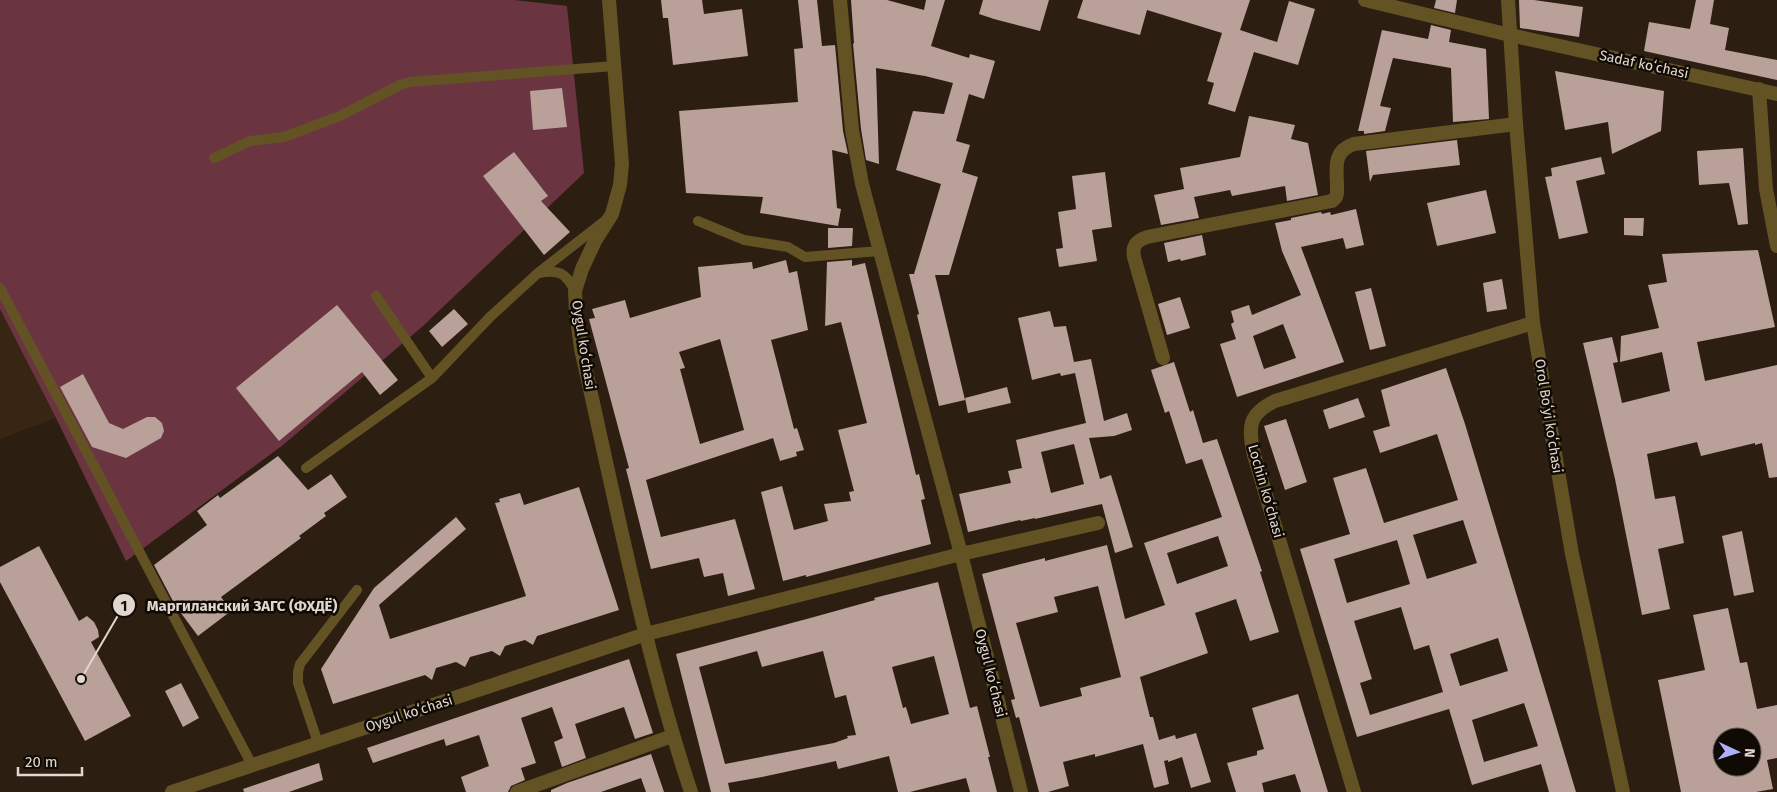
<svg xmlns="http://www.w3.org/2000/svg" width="1777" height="792" font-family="'Fira Sans',sans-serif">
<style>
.built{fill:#382513}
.green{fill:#6a3541}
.building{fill:#b9a099;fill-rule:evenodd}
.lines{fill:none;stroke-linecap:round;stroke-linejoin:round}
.service{stroke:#635324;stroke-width:10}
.minor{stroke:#635324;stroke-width:14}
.tertiary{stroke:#635324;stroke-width:14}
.labels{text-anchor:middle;stroke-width:5;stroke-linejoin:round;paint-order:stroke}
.street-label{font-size:14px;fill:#e1d7cf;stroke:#100a05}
.leader{fill:none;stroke:#e1d7cf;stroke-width:2}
.callout-dot{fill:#e1d7cf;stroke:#100a05;stroke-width:2}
.mark-label{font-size:15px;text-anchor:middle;font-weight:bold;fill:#111}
.callout-label{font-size:15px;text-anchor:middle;font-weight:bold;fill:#e1d7cf;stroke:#100a05;stroke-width:5;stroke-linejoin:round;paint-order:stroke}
</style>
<rect width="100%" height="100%" fill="#2d1e12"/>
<!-- built -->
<path class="built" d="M0 309 56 418 0 439Z"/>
<!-- green -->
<path class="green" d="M0 0H514L567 6 584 173 423 326 283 445 126 561 56 418 0 309Z"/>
<!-- building -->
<path class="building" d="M661 0H702L704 14 742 9 748 56 673 65 668 18H663Z
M798 0H817L822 46 835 45 843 131 848 154 832 150 837 208 841 209 838 226 760 213 763 197 686 193 679 111 798 102 794 49 803 48Z
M851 0H887L924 10 926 0H945L931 46 969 58 970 54 995 61 984 99 969 94 956 141 970 145 962 172 978 177 949 275H935L965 400 939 406 917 315 919 314 909 274H914L941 184 896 170 913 111 944 114 953 83 925 76 876 68 879 164 866 160 861 129 853 44 854 43Z
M983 0H1049L1040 31 994 19 979 14Z
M1083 0H1250L1240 30 1277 42 1289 1 1315 9 1298 65 1254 52 1235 112 1208 104 1214 83 1207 81 1222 33 1147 10 1140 35 1077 18Z
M1436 0H1457L1455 13 1434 8Z
M1519 0H1534L1583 7 1579 37 1520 28Z
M1696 0H1714L1710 24 1729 28 1725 50 1777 60V80L1644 51 1649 22 1690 29Z
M1431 25 1451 30 1449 42 1486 49 1489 119 1453 122 1451 68 1393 58 1380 106 1391 108 1385 131 1364 134V131H1358L1382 30 1428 39Z
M1555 71 1664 91 1661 131 1612 154 1608 122 1565 130Z
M562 88 567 127 533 130 530 91Z
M1249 116 1295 125 1291 139 1308 143 1318 195 1287 201 1285 186 1232 196 1230 190 1194 197 1199 218 1161 225 1154 195 1184 189 1180 168 1240 157Z
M1457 140 1460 165 1373 175 1370 182 1366 151Z
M1743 148 1748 224 1738 225 1729 183 1699 185 1697 151Z
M514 152 548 196 541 201 570 232 544 255 483 176Z
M1601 157 1605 174 1576 181 1588 233 1559 239 1545 177 1552 176 1551 168Z
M1105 172 1112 227 1092 230 1097 261 1059 267 1056 249 1063 248 1058 212 1076 209 1072 176Z
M1486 190 1496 233 1437 246 1427 203Z
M1356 209 1364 245 1346 249 1343 238 1301 247 1344 362 1237 397 1220 344 1236 339 1231 324 1234 322 1231 311 1249 305 1252 315 1301 295 1282 251 1275 223 1291 220V218L1321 212 1322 214 1330 212 1331 215ZM1283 324 1296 358 1264 369 1253 336Z
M1624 218H1644L1643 236 1624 235Z
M828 228H853L852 246 828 248Z
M1202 235 1206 255 1181 261 1180 259 1168 262 1164 243Z
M1758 250 1775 327 1697 342 1705 381 1777 365V477L1769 478 1762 443 1755 445V443L1701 456 1697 442 1647 454 1655 499 1675 496 1684 543 1658 549 1670 609 1642 615 1615 479 1583 343 1612 337 1618 362 1613 363 1622 403 1670 391 1662 352 1620 362 1621 336 1659 328 1648 285 1667 282 1662 254Z
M786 260 789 273 797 271 808 330 771 340 794 429 797 428 804 450 796 452 797 456 780 461 773 438 646 480 661 537 735 519 755 589 728 596 723 573 704 577 699 558 651 569 626 469 629 468 589 319 595 318 592 309 625 300 630 318 701 297 698 267 752 262 753 269ZM720 339 744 430 700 444 680 369 685 368 679 352Z
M852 260V266L865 263 916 475 919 474 925 499 921 500 931 544 806 577V575L783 581 761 492 782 486 794 530 828 521 824 504 851 501 849 492 854 491 838 430 867 423 841 322 825 326 827 262Z
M1502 279 1507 309 1487 312 1483 283Z
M1371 288 1386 346 1370 350 1355 292Z
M1180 297 1190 328 1167 335 1158 304Z
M337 305 398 380 380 395 362 372 279 441 236 388Z
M454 309 468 324 442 347 429 331Z
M1050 311 1054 327 1066 326 1074 362 1091 359 1104 421 1127 413 1132 430 1114 436 1089 438 1100 479 1111 475 1133 547 1115 553 1102 504 1035 519V518L1021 521 1020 520 968 532 959 494 1011 483 1008 471 1022 468 1016 440 1086 423 1075 373 1061 376 1060 373 1032 380 1018 318ZM1074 444 1084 484 1051 493 1041 452Z
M1174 362 1190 412 1193 410 1203 443 1217 439 1262 571 1260 572 1279 632 1250 641 1236 599 1195 613 1208 653 1140 677 1150 717H1153L1159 740 1175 735 1176 739 1196 733 1211 782 1191 788 1182 757 1168 762V760L1164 761 1169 784 1154 788 1143 744 1095 757V754L1063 762 1069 786 1048 792H1039L1019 717 1016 718 1011 700 1015 699 982 574 1045 558V561L1107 545 1125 619 1165 605 1144 543 1222 517 1202 459 1186 464 1169 411 1165 413 1151 370ZM1218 536 1228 566 1177 584 1167 553ZM1098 586 1121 677 1080 688 1082 696 1040 707 1016 623 1058 612 1054 597Z
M1446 368 1465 424 1576 792H1549L1541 764 1472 785 1449 709 1357 737 1300 549 1350 534 1333 478 1366 468 1384 523 1458 500 1437 434 1380 453 1373 431 1390 426 1381 390ZM1463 520 1477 563 1427 579 1413 535ZM1397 540 1410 584 1347 603 1334 559ZM1401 607 1414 650 1429 645 1443 692 1370 715 1360 683 1372 679 1354 621ZM1498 638 1508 671 1460 686 1450 654ZM1524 703 1538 746 1484 762 1472 720Z
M83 374 109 423 123 429 147 417H155L162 423 164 431 161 438 126 458 92 447 60 387Z
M1007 387 1011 403 968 413 965 398Z
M1358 398 1365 417 1329 429 1323 410Z
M1286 419 1307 482 1285 490 1264 426Z
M278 456 308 490 331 474 347 497 324 513 326 516 299 536 301 538 221 597 231 611 198 636 175 605 154 565 207 525 197 511 218 495 220 498Z
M579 487 619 610 537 636 533 645 525 640 505 646 500 656 492 651 470 657 465 667 456 662 436 668 432 680 425 675 333 704 321 669 374 588 456 517 466 529 379 605 390 639 526 596 495 503 500 502 499 499 520 493 524 505Z
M1742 531 1754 592 1734 596 1722 536Z
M39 546 79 621 87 616 94 622 98 630 99 637 91 642 131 716 85 741 0 582V567Z
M938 582 970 708 977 706 990 757H988L997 792H970L966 778 910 792H898L889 756 838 769 836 761 762 777 728 783 730 792H711L676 654 814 617 875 600 874 598ZM757 651 762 667 823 651 835 698 846 695 856 735 847 736 848 738 834 743 725 764 699 667ZM934 656 949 714 911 724 906 707 903 708 892 667Z
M1728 608 1740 663 1747 662 1757 709 1777 705V758L1767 760 1773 789 1756 792H1681L1658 680 1705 670 1693 615ZM1722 737H1752V767H1722Z
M629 659 653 733 635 739 624 707 575 724 586 758 562 767 554 742 563 738 552 707 521 718 536 763 521 768 525 780 511 786 508 792H466L461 777 489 766 479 735 446 746 444 739 373 763 367 748Z
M181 683 199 718 183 727 165 691Z
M1298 694 1328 792H1301L1295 774 1262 783 1264 792H1236L1227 763 1257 755V751L1264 749 1252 708Z
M651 754 664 792H646L641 778 601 792H551V790L567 783Z
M319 763 323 780 289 792H244L243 789Z"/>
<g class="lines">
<!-- service -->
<path class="service" d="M214 158 250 141 284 137 340 116 400 85 410 82 614 66
M698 221 744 240 788 247 805 257 880 251
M539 273C559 269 566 273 575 291
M0 288 252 765
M376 296 432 378
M306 468 432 378 490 317 538 273 606 220
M318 743 298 683V672L300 664 357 590"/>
<!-- minor -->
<path class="minor" d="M609 0 622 164 620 185 612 214 595 241 582 269 575 291 576 310 581 349C615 498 643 648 691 792
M840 0 852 130 862 184 961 554 1021 792
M1365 0 1510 35 1777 94
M1759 89 1766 189 1777 246
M1163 358 1134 257C1132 246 1136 241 1147 237L1332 201 1336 197 1337 193C1338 172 1330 152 1354 144L1516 124
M172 792 646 634 961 554 1098 523
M517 792 672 736
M1354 792 1254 455C1248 427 1248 414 1275 401L1533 323"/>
<!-- tertiary -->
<path class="tertiary" d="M1508 0 1516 124 1533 323 1572 554 1623 792"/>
</g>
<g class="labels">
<!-- street labels -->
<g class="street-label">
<text transform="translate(1644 64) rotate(12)" y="5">Sadaf koʻchasi</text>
<text transform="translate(584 345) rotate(81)" y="5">Oygul koʻchasi</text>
<text transform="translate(1549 416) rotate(81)" y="5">Orol Boʻyi koʻchasi</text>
<text transform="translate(1266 491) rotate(74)" y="5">Lochin koʻchasi</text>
<text transform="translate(991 673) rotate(76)" y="5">Oygul koʻchasi</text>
<text transform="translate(409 713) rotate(-18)" y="5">Oygul koʻchasi</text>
</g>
</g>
<!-- callouts -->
<path class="leader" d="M81 679L124 605"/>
<g class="callout-dot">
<circle cx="81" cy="679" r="5"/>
<circle cx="124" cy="605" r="12"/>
</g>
<g class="mark-label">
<text x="124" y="611">1</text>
</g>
<g class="callout-label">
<text x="242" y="611">Маргиланский ЗАГС (ФХДЁ)</text>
</g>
<!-- north arrow -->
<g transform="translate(1737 752) rotate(94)"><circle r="24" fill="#100a05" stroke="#645c56"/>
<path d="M0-4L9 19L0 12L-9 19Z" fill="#aeaefb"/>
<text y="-8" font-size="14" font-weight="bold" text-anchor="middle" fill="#e1d7cf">N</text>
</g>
<!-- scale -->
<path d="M18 767v8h64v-8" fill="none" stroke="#e1d7cf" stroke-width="2.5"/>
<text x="25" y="767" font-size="15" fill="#e1d7cf" stroke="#100a05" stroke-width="4" paint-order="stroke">20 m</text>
</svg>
